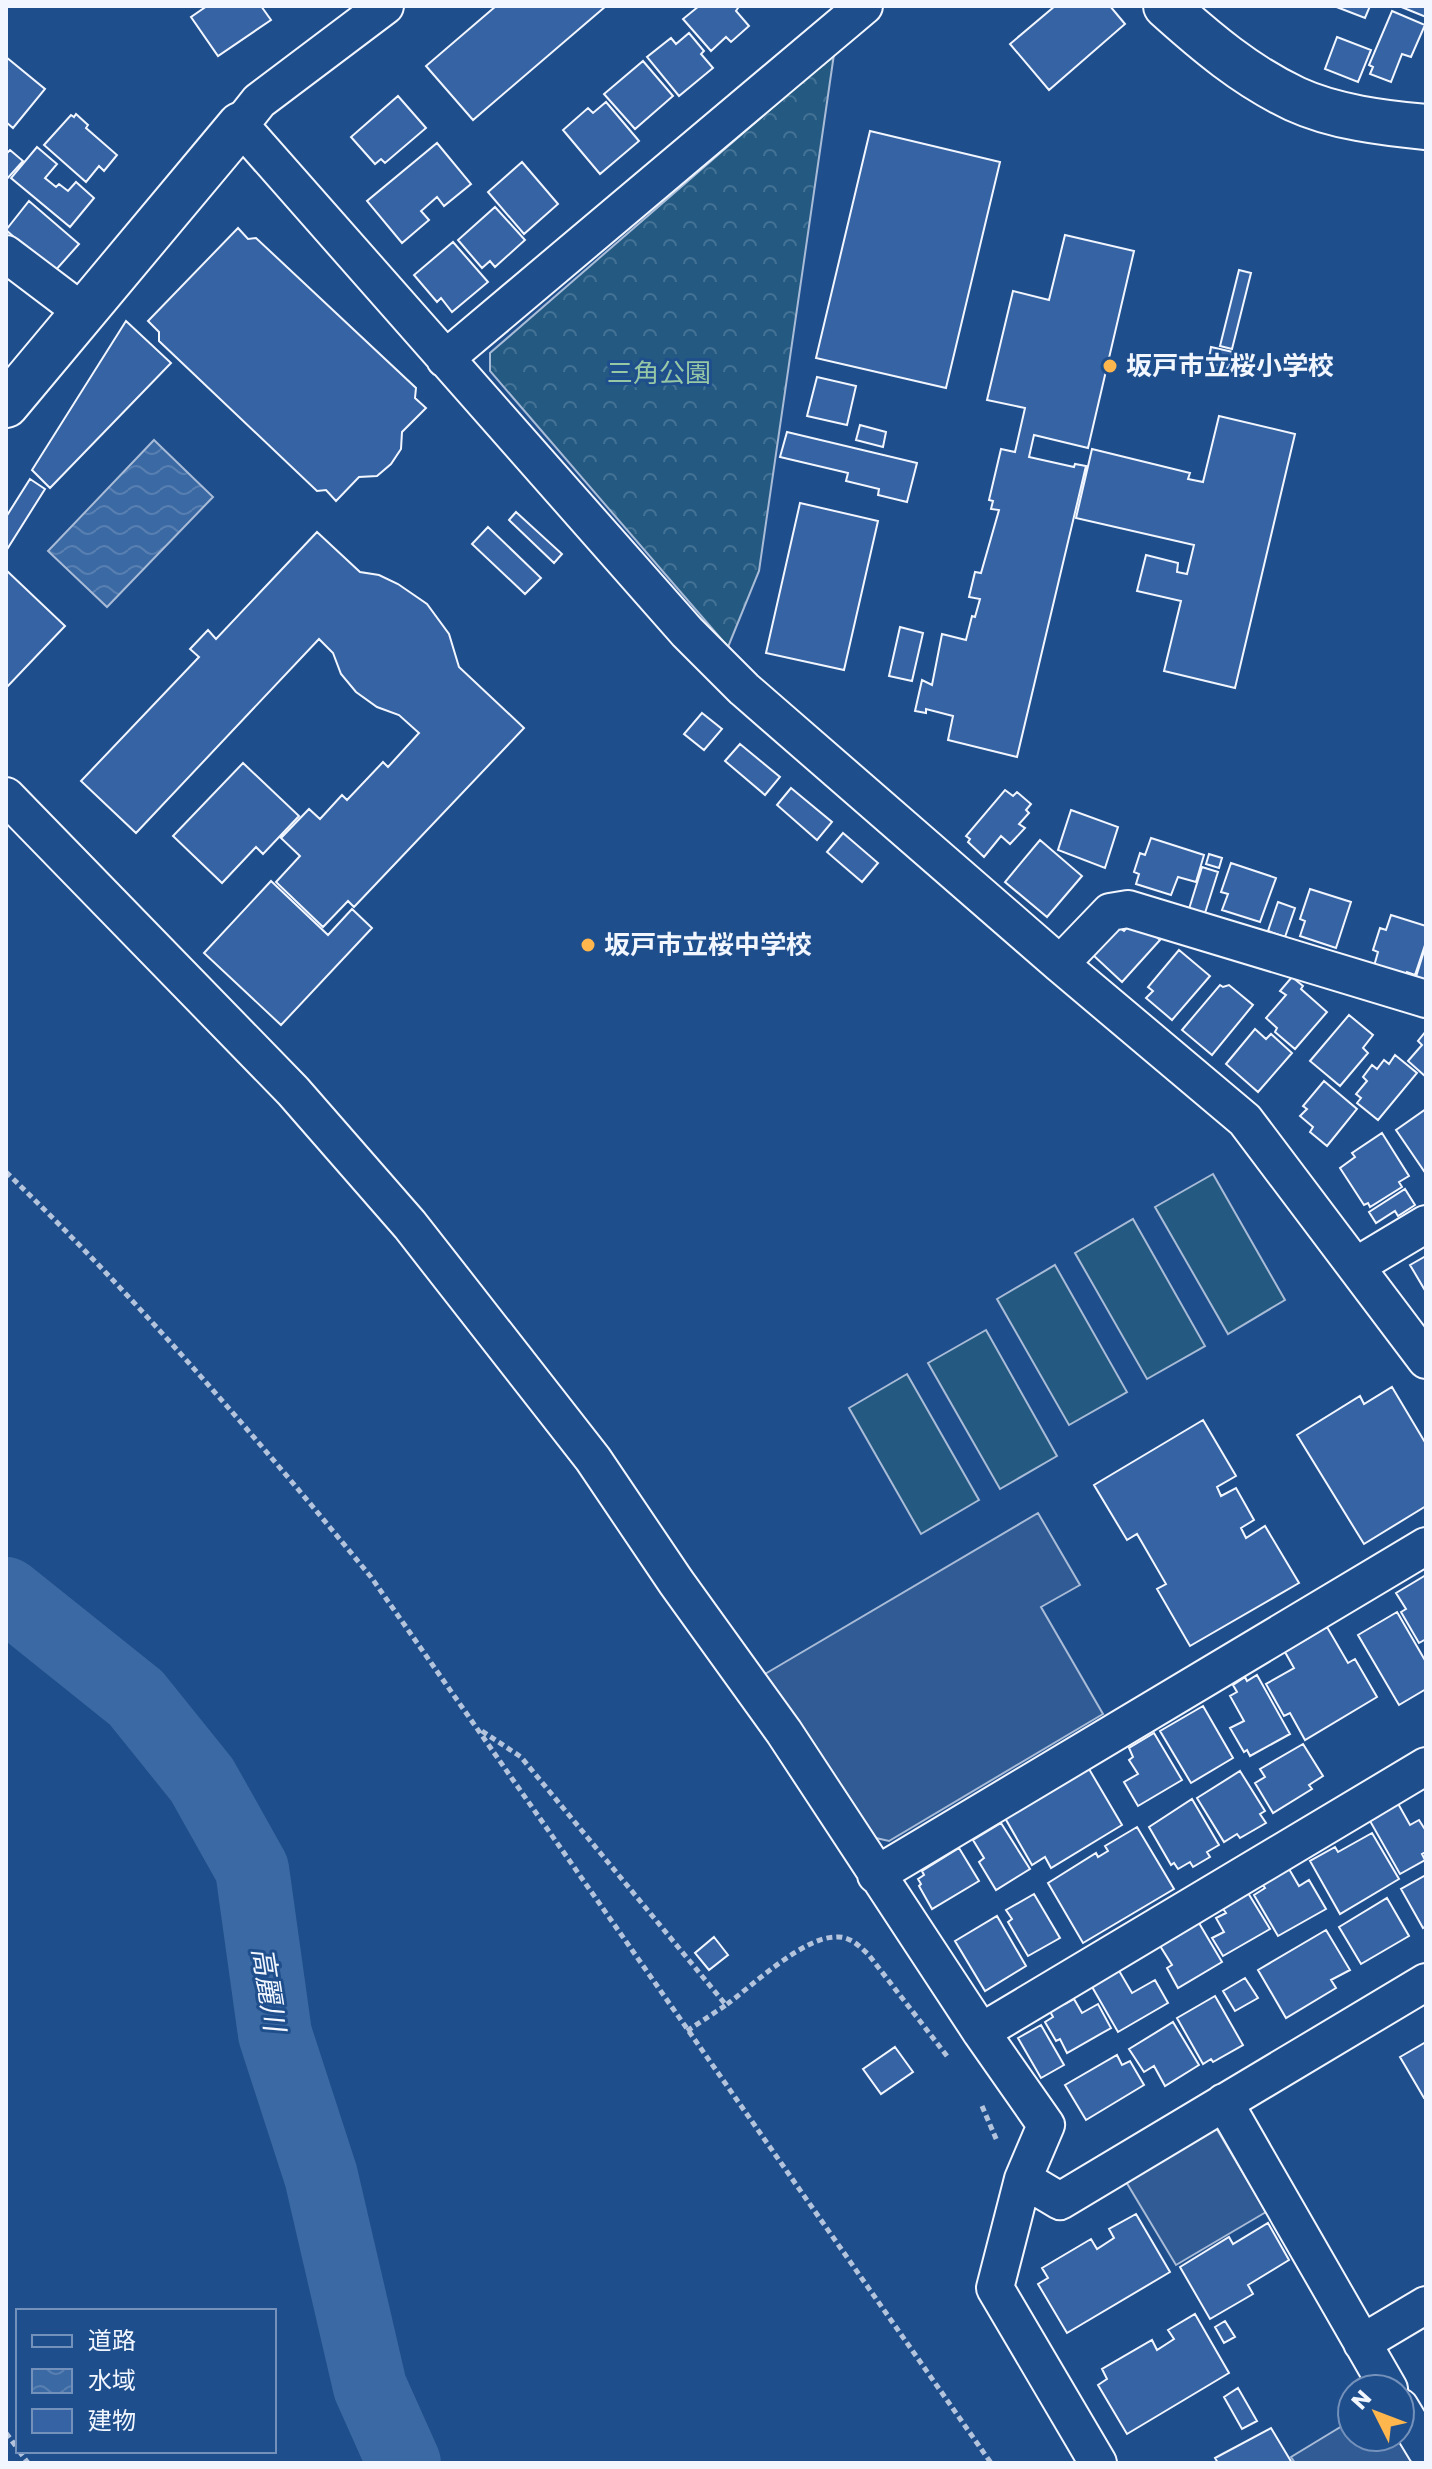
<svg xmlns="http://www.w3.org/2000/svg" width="1432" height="2469" font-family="Poppins,'Noto Sans JP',sans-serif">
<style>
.forest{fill:url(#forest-crowns);stroke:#a8bbd7;stroke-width:2}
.garden{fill:#245a82;stroke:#a8bbd7;stroke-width:2}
.parking{fill:#305b95;stroke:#a8bbd7;stroke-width:2}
.water{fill:url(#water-waves);stroke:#a8bbd7;stroke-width:2}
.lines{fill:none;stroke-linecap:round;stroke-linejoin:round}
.river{stroke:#3b69a3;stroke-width:74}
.building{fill:#3563a3;stroke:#f2f6ff;stroke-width:2}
.street-casing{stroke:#f2f6ff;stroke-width:40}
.secondary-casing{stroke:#f2f6ff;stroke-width:48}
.path{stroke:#b3c4dc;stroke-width:5;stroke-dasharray:6 4;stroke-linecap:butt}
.street{stroke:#1f4e8c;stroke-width:36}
.secondary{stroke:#1f4e8c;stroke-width:44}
.poi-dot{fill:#ffb74d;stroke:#1f4e8c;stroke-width:3}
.labels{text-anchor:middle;stroke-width:6;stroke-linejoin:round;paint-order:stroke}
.poi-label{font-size:26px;font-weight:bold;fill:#f2f6ff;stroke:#1f4e8c;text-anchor:start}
.park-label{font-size:26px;fill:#97c8a6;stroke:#1f4e8c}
.water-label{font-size:28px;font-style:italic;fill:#f2f6ff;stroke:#1f4e8c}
</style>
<defs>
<pattern id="forest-crowns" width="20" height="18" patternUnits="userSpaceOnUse" patternTransform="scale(2)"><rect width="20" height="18" fill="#245a82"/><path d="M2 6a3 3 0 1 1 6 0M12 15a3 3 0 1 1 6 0" fill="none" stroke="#447295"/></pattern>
<pattern id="water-waves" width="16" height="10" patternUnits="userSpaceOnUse" patternTransform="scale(2)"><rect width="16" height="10" fill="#3b69a3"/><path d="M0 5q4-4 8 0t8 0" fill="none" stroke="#587fb1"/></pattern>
</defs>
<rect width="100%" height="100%" fill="#1f4e8c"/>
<!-- forest -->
<path class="forest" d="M834 54 759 571 728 647 490 371V353Z"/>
<!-- garden -->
<path class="garden" d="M1213 1174 1285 1300 1228 1334 1155 1207Z
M1133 1219 1205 1346 1147 1379 1075 1253Z
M1055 1265 1127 1392 1069 1425 997 1299Z
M986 1330 1057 1456 1000 1489 928 1363Z
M907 1374 979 1500 921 1534 849 1408Z"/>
<!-- parking -->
<path class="parking" d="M1038 1513 1080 1585 1041 1607 1103 1714 889 1841 876 1838 765 1674Z
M1215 2126 1266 2212 1176 2265 1125 2180Z
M1352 2420V2437H1397L1413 2463H1295L1291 2457Z"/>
<!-- water -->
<path class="water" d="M154 440 213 497 107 607 48 551Z"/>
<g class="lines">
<!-- river -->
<path class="river" d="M6 1594 136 1698 202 1780 252 1869 275 2034 321 2176 370 2387 404 2463"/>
</g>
<!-- building -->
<path class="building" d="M207 6H261L271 20 218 56 191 17Z
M496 6H606L473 120 426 66Z
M699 6H736L738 8 736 11 749 26 731 42 726 37 711 51 683 19Z
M1055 6H1110L1125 24 1049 90 1010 44Z
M1334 6H1370L1365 18Z
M1400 6H1426V17L1399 6Z
M1392 11 1425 25 1411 57 1402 54 1391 82 1370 74 1373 67 1369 65Z
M689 33 704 51 701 54 713 68 679 96 647 57 671 38 676 44Z
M1337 37 1371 50 1358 82 1325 69Z
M6 57 45 89 13 128 6 122Z
M643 61 673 96 635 129 604 94Z
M398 96 426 128 385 163 381 159 375 164 351 137Z
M606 102 639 141 600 174 563 130 588 108 593 113Z
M76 114 88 125 86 128 117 155 104 171 99 166 86 182 44 145 71 115 74 117Z
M870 131 1000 162 946 388 816 358Z
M437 143 471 184 444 206 437 197 421 211 429 220 402 243 367 201Z
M37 147 57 164 45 178 56 187 59 184 68 191 76 182 94 198 70 227 11 178Z
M10 150 23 161 6 180V154Z
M522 162 558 204 524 234 488 192Z
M29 201 79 244 54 272 6 230Z
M495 207 525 240 495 267 490 261 482 268 458 240Z
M238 228 248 239 256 238 416 388 415 398 426 408 402 432 401 449 391 464 377 476 359 477 336 501 326 490 317 491 159 341V332L148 321Z
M1065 235 1134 251 1088 448 1034 435 1029 457 1074 467 1075 464 1086 466 1017 757 948 740 953 716 926 709V713L915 711 922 680 932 685 942 634 966 640 972 616 975 617 980 599 969 597 975 572 981 573 999 510 991 509 993 501 989 500 1001 449 1015 452 1025 408 987 400 1013 291 1049 300Z
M453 242 488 282 452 312 441 298 437 302 414 275Z
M1239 270 1251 273 1232 349 1220 346Z
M126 321 171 363 50 488 32 470Z
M1211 347 1233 352 1229 368 1208 364Z
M817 377 856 386 847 425 807 416Z
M1219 416 1295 434 1235 688 1164 671 1181 601 1137 591 1146 555 1178 563 1177 572 1187 574 1194 545 1076 518 1092 449 1190 473 1188 479 1203 482Z
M860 425 886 432 883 447 856 440Z
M787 432 917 463 907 502 878 495 879 489 846 481 848 473 780 457Z
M30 479 45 489 6 551V517Z
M800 503 878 521 844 670 766 653Z
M516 512 562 554 554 563 509 520Z
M488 527 541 578 525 594 472 544Z
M317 532 360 572 379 575 398 584 427 604 449 634 459 667 524 728 354 907 348 901 323 927 276 882 300 856 281 838 309 809 320 819 342 795 347 800 383 762 388 767 419 733 399 715 377 707 356 692 341 674 333 653 319 639 136 833 81 781 199 657 190 649 208 630 216 639Z
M6 570 65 626 6 688Z
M900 627 923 633 912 681 889 676Z
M702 713 722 729 704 750 684 734Z
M740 744 780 777 765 795 725 761Z
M243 763 299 816 263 854 256 847 222 883 173 836Z
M791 788 832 822 817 840 777 805Z
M1005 790 1013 796 1017 792 1031 804 1026 810 1029 813 1019 824 1025 828 1010 844 1001 836 984 857 968 842 970 839 966 836Z
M1071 810 1118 827 1105 868 1058 850Z
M843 833 878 863 862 882 827 852Z
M1151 838 1204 855 1196 882 1178 877 1171 895 1136 884 1139 874 1134 872 1140 853 1145 855Z
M1040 840 1082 876 1047 917 1005 882Z
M1209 854 1222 858 1219 868 1206 864Z
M1231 863 1276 878 1260 922 1222 910 1228 894 1221 892Z
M1202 867 1218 872 1205 913 1189 909Z
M271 881 328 935 352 909 372 928 281 1025 204 953Z
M1310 889 1351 902 1336 948 1300 936 1305 921 1300 919Z
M1278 902 1295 908 1285 937 1268 931Z
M1391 915 1426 926V942L1415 975 1407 972 1406 977 1374 966 1378 952 1373 950 1380 928 1386 930Z
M1132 922 1143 925 1160 940 1122 982 1093 955 1118 927 1124 931Z
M1179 950 1210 976 1172 1020 1146 998 1153 991 1148 987Z
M1424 951 1426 952V984L1415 980Z
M1292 977 1303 986 1301 989 1327 1012 1295 1049 1275 1032 1277 1028 1266 1018 1286 995 1280 991Z
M1220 985 1223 987 1229 985 1253 1005 1212 1055 1182 1030Z
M1349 1015 1373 1035 1363 1048 1368 1053 1340 1086 1310 1061Z
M1255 1029 1266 1039 1271 1034 1292 1053 1258 1092 1226 1064Z
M1426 1031V1077L1408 1061 1422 1045 1418 1041Z
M1395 1055 1417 1073 1378 1120 1357 1103 1361 1098 1356 1094 1367 1081 1363 1077 1372 1065 1377 1069 1384 1060 1389 1064Z
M1324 1081 1357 1109 1327 1146 1310 1132 1313 1127 1300 1116 1307 1109 1303 1106Z
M1426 1109V1174L1396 1130Z
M1382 1133 1409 1176 1399 1182 1402 1187 1370 1207 1368 1203 1364 1205 1340 1168 1355 1157 1352 1153Z
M1405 1189 1415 1205 1398 1216 1395 1211 1376 1223 1369 1212Z
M1426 1256V1292L1410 1265Z
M1392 1387 1426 1444V1506L1364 1544 1297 1435 1360 1396 1364 1404Z
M1203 1420 1236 1476 1217 1487 1221 1496 1236 1488 1254 1520 1241 1528 1246 1538 1265 1526 1299 1583 1190 1646 1157 1589 1166 1584 1137 1534 1127 1540 1094 1485Z
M1426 1575V1639L1419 1643 1401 1612 1406 1609 1396 1593Z
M1397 1612 1426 1662V1689L1399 1705 1358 1635Z
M1327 1627 1348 1663 1355 1659 1377 1697 1305 1740 1290 1713 1284 1716 1266 1684 1294 1668 1285 1652Z
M1257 1675 1290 1734 1250 1756 1247 1750 1244 1752 1230 1728 1244 1721 1230 1696 1237 1692 1233 1685 1245 1677 1247 1681Z
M1203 1706 1233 1758 1191 1783 1160 1731Z
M1154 1733 1182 1780 1138 1806 1124 1782 1138 1774 1129 1760 1133 1757 1129 1748Z
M1303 1744 1323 1776 1309 1785 1312 1789 1273 1813 1255 1783 1265 1777 1260 1769Z
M1089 1769 1122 1825 1051 1868 1045 1857 1032 1865 1005 1818Z
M1240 1771 1265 1811 1260 1814 1266 1823 1240 1838 1237 1834 1224 1842 1197 1798Z
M1192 1799 1219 1845 1207 1852 1210 1857 1193 1867 1190 1862 1178 1869 1174 1863 1171 1865 1149 1827Z
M1396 1800 1410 1825 1419 1820 1426 1831V1852L1422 1854 1425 1860 1400 1874 1370 1821 1379 1816 1377 1810Z
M1001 1823 1030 1869 996 1890 979 1862 984 1858 973 1840Z
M1137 1827 1174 1889 1083 1943 1048 1883 1096 1853 1098 1857 1108 1851 1105 1846Z
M1372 1833 1399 1879 1340 1914 1310 1861 1335 1847 1338 1852Z
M959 1848 979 1881 932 1909 919 1886 921 1884 918 1879 924 1875 922 1871Z
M1289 1869 1299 1886 1309 1880 1326 1909 1278 1936 1254 1895 1265 1888 1262 1884Z
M1426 1875V1926L1423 1928 1401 1889Z
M1245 1888 1270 1929 1223 1956 1212 1938 1224 1932 1216 1918 1226 1913 1219 1903Z
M1034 1894 1060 1938 1028 1956 1008 1922 1012 1919 1006 1910Z
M1387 1898 1409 1936 1361 1964 1339 1927Z
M997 1916 1026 1966 985 1991 955 1941Z
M1196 1918 1222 1962 1178 1988 1167 1968 1172 1965 1157 1941Z
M1326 1930 1350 1970 1331 1980 1336 1988 1286 2018 1258 1970Z
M714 1937 728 1955 709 1970 695 1953Z
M1118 1969 1132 1993 1155 1980 1168 2003 1118 2032 1091 1985Z
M1245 1978 1258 1998 1235 2011 1223 1991Z
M1215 1996 1243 2045 1213 2062 1211 2059 1203 2064 1177 2018Z
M1074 1999 1082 2013 1098 2004 1111 2028 1067 2053 1060 2039 1056 2041 1045 2022 1053 2017 1048 2008 1062 2000 1065 2004Z
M1173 2022 1199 2065 1165 2086 1154 2066 1144 2072 1129 2049Z
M1041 2025 1064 2065 1041 2078 1018 2038Z
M1426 2042V2097L1424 2098 1400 2057Z
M895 2047 913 2072 881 2094 863 2069Z
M1117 2055 1122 2065 1130 2061 1144 2085 1086 2120 1065 2085Z
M1136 2214 1170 2272 1067 2333 1038 2284 1048 2278 1042 2268 1091 2239 1097 2249 1114 2238 1109 2229Z
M1268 2223 1289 2260 1248 2285 1253 2294 1210 2319 1180 2267 1229 2237 1233 2244Z
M1195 2314 1229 2373 1127 2434 1098 2385 1107 2379 1102 2369 1152 2340 1157 2350 1174 2339 1168 2330Z
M1225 2321 1235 2337 1224 2343 1215 2327Z
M1238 2388 1257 2421 1242 2429 1224 2397Z
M1271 2428 1292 2463H1218L1215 2458Z"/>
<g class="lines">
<defs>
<path id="street" d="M385 6 259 101 240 125 687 632 744 689 1060 964 1245 1120 1426 1360
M6 254 84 313
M445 359 864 6
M6 796 293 1091 410 1225 593 1459 676 1582 784 1732 981 2032 1046 2125 1023 2179 995 2288 1098 2463
M1060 964 1110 912 1128 909 1426 999
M1356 1266 1426 1224
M876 1875 1426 1546
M981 2032 1426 1766
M1224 2102 1389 2389
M1023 2179 1060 2201 1426 1982
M1362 2343 1426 2305
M1400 2407 1426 2450"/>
<path id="secondary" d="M1166 6C1206 42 1246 76 1295 99 1334 117 1383 123 1426 127
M6 405 240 125"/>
</defs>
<!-- street casing -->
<use href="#street" class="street-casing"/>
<!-- secondary casing -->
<use href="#secondary" class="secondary-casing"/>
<!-- path -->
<path class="path" d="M6 1172C137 1298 255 1436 371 1577L991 2463
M482 1731 521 1757 726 2005C753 1985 803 1937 836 1937 850 1936 859 1946 868 1954L947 2056
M687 2031 726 2005
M982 2106 997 2141
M6 2433 18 2449
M19 2451 28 2463"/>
<!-- street -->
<use href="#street" class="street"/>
<!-- secondary -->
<use href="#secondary" class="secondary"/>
</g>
<!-- markers -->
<g class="poi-dot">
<circle cx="1110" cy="366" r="8"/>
<circle cx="588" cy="945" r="8"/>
</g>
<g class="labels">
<!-- poi labels -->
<g class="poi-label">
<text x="1126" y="375">坂戸市立桜小学校</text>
<text x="604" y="954">坂戸市立桜中学校</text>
</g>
<!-- park labels -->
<g class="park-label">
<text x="659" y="382">三角公園</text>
</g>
<!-- water labels -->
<g class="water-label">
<text transform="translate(269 1989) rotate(81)" y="10">高麗川</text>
</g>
</g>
<!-- border -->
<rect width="1432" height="2469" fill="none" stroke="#f2f6ff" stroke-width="16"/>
<!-- legend -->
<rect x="16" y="2309" width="260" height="144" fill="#1f4e8c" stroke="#7391ba" stroke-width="2"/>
<rect x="32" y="2335" width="40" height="12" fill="#1f4e8c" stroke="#7391ba" stroke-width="2"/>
<text x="88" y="2349" font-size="24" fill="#f2f6ff">道路</text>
<rect x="32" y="2369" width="40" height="24" fill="url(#water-waves)" stroke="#7391ba" stroke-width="2"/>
<text x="88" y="2389" font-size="24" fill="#f2f6ff">水域</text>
<rect x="32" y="2409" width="40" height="24" fill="#3563a3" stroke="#7391ba" stroke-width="2"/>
<text x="88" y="2429" font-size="24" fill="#f2f6ff">建物</text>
<!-- north arrow -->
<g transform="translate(1376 2413) rotate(312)"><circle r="38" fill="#1f4e8c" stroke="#7391ba" stroke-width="2"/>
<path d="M0-6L14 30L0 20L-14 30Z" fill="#ffb74d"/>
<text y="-12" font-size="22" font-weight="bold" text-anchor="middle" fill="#f2f6ff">N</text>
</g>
</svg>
